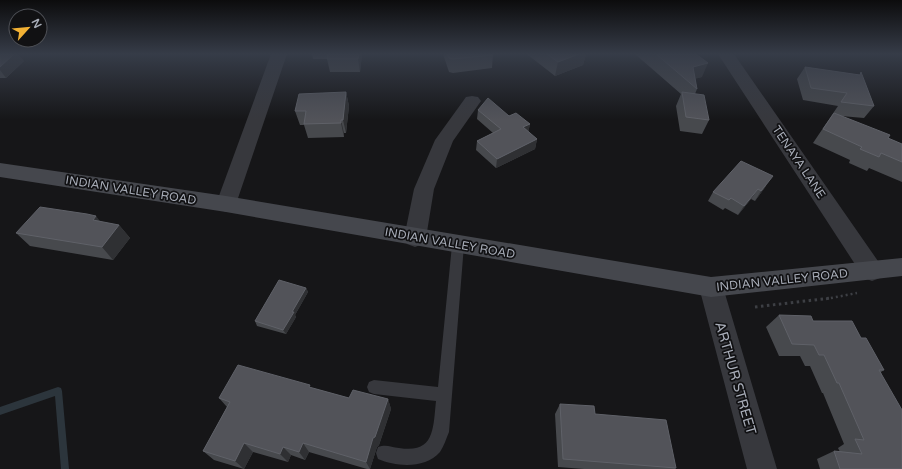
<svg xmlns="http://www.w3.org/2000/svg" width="902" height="469" font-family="'Varela Round',sans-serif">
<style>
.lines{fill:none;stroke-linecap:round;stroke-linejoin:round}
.stream{fill:#2c353c;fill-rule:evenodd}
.path-far1{stroke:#3d3f44;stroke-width:2.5;stroke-dasharray:2 3;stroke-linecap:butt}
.path{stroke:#3d3f44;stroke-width:3;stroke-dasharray:2.5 3.5;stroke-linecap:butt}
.lane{fill:#37383d;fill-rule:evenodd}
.street{fill:#37383d;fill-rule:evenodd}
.secondary{fill:#45474d;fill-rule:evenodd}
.wall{fill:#47494d}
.shaded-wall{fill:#2f3033}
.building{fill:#525359;stroke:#5f6168}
.labels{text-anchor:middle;stroke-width:3.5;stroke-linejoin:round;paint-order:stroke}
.street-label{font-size:12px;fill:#a8adb8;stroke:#111113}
.near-street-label{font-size:14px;fill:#a8adb8;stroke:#111113}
</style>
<rect width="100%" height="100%" fill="#161618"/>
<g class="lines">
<!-- stream -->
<path class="stream" d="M58 387 61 388 62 391 69 469H61L55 396 0 415V407Z"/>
<!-- path-far1 -->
<path class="path-far1" d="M826 299 857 293"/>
<!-- path -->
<path class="path" d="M755 307 831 298"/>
<!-- lane -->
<path class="lane" d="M458 240 462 242 464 245 449 432C446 439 444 446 440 452 425 469 397 467 378 459L376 453 378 447C386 444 391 447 399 448 435 454 433 428 436 401L374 394 369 392 367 387 369 382 374 380 438 387 452 245 454 242Z"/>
<!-- street -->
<path class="street" d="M271 54H287L236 204 233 209 226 212 219 209 216 204Z
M718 54H734L880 264 884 271 880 278 872 281 864 278Z
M472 96 478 97 481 101 453 141 434 189 426 238 423 244 415 247 407 244 404 238 414 189 435 140 466 97Z
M711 277 719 280 723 287 777 469H747L699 287 703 280Z"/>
<!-- secondary -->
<path class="secondary" d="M0 163 226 196 711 277 902 258V276L711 297 226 212 0 177Z"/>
</g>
<!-- wall -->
<path class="wall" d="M0 54 24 61 6 78H0Z
M312 54H362L360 72H330L327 59H313Z
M443 54H493L492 68 453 73 449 72Z
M528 54H586L583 65 555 76 528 55Z
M635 54H696L702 77 695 78 697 89 695 94 709 120 702 134 680 131 676 106 681 94Z
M805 67 874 106 864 118 841 116 888 138 902 144V182L869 168 867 171 849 163 850 160 813 143 838 106 803 100 797 79Z
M346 92 349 106 346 133H344V137L308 138 304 125H300L295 111Z
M478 110 509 116 530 124 528 132 537 139 535 149 496 168 476 150 477 141 493 133 477 119Z
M766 186 755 201 751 199 738 215 725 208 723 210 708 201 713 192Z
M101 222 119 225 130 238 113 260 30 246 16 233Z
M306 288 308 292 295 315 296 317 286 334 257 326 255 321Z
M779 315 813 321 861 338 884 370 881 372 902 469H820L817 459 834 451 840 452 838 448 844 444 823 393H822L810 366H805L800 356H779L766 327Z
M312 388 349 398 388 399 391 409 379 445 377 447 370 469H367L309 452 305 460 291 455 288 462 253 452 244 469 214 460 203 451 227 407 219 398Z
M560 404 595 414 676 468 675 469H584L558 467 555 414Z"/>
<!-- shaded-wall -->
<path class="shaded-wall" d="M14 54H18L24 61 6 78 0 70V67Z
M359 54H362L360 72 358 59Z
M579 54H586L583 65 555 76 558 62Z
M708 63 702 77 687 81 693 67Z
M346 92 349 106 346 133 343 120Z
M341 120 344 133V137L341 123Z
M530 124 528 134 523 127Z
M537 139 535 149 496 168 497 159Z
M773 176 766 186 755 201 761 191Z
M758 189 751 199 738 215 744 206Z
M96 216 107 230 93 220Z
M119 225 130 238 113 260 102 247Z
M306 288 308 292 295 315 296 317 286 334 283 330 292 312Z
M388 399 391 409 379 445 377 447 370 469 366 462 373 438Z
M244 443 253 452 244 469 235 461Z
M303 443 309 452 305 460 299 452Z
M283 447 291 455 288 462 280 454Z"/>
<!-- building -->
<path class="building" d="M0 54H14L0 67Z
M328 54H359L358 59H327Z
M447 54H493V55L453 59 449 58Z
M547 54H579L558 62Z
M656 54H696L708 63 693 67 697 89Z
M805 67 860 75 861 72 874 106 841 102 847 93 811 88Z
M346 92 343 120H341V123L304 124 306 111H295L299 94Z
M682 92 704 95 709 120 686 117Z
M488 98 509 116 516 113 530 124 523 127 537 139 497 159 477 141 501 129 478 110Z
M834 113 890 135 888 138 902 144V162L881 153 879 157 860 149 862 147 823 129Z
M741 161 773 176 761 191 758 189 744 206 731 198 729 200 713 192Z
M40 207 87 214 96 216 93 220 119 225 102 247 16 233Z
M279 280 306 288 292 312H294L283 330 255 321Z
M779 315 811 316 813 321H852L861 338H866L884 370H879L902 410V469H840L834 451 862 454 855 439 864 440 839 383H837L824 355H819L814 345 792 344Z
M238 365 310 385 309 387 349 398 353 390 388 399 375 437 373 438 366 462 303 443 299 452 283 447 280 454 244 443 235 461 203 451 230 402 219 398Z
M560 404 594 406 595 414 666 420 676 468 563 459Z"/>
<!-- sky -->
<linearGradient id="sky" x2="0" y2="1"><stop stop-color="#0c0c0d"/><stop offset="0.45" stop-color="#363c48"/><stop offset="1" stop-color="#363c48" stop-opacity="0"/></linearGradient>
<rect width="902" height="120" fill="url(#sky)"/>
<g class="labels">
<!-- street labels -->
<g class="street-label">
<text transform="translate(799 162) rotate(56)" y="4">TENAYA LANE</text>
<text transform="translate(131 190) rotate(9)" y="4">INDIAN VALLEY ROAD</text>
<text transform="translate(450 243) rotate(10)" y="4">INDIAN VALLEY ROAD</text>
<text transform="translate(782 280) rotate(-6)" y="4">INDIAN VALLEY ROAD</text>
</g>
<!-- near-street labels -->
<g class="near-street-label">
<text transform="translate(736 378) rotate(74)" y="5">ARTHUR STREET</text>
</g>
</g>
<!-- north arrow -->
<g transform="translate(28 28) rotate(63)"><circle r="19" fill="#111113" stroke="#4d4f55"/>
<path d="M0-3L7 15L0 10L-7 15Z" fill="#f2b134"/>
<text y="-6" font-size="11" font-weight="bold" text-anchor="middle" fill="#a8adb8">N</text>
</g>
</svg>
